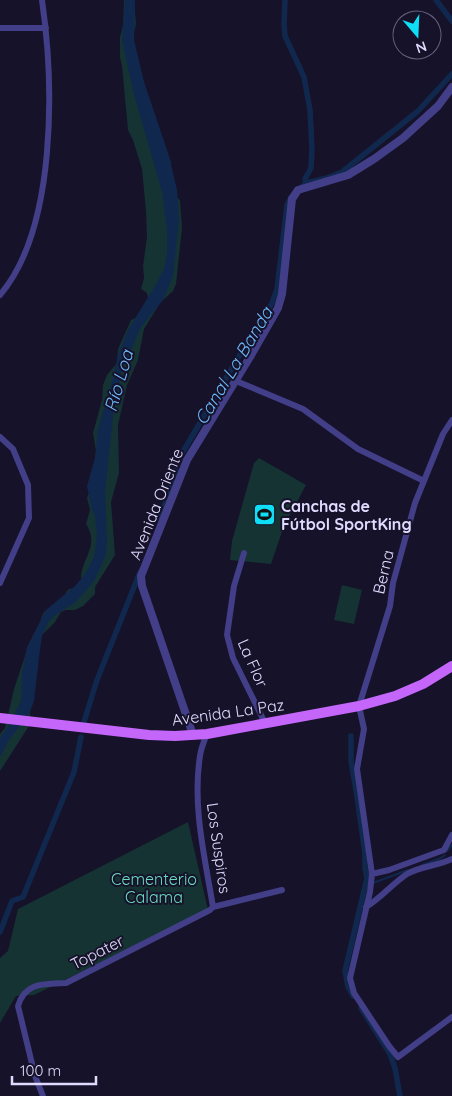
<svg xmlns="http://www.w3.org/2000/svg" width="452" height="1096" font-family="Quicksand,sans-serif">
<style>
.green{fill:#153332}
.water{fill:#11284e}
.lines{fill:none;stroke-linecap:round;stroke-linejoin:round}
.stream{stroke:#11284e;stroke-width:2}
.canal{stroke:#11284e;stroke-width:5.5}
.minor{stroke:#423e87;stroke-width:6}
.tertiary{stroke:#423e87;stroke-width:8}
.primary{stroke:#c466fa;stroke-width:10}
.labels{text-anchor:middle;stroke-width:4;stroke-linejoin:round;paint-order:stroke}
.street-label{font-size:16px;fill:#e0dbfe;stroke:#16122a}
.poi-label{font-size:16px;font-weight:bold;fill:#e0dbfe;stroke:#16122a;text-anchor:start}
.park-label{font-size:16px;fill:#68ddc0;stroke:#16122a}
.water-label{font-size:18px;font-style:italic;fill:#6db8fa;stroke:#16122a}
</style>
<rect width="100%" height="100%" fill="#16122a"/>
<!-- green -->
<path class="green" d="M124 0H134L136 24 133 36 136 82 171 162 170 167 175 196 180 200 182 228 176 284 173 291 160 303 144 329 138 360 127 385 118 425 119 473 111 502 115 555 95 587V594L83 606 75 610H66L61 612 55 622 36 641 29 726 0 771V734L5 728 14 689 29 644 41 625V618L44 612 66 597V592L69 589 75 588 81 581C79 561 101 546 86 524L90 510 87 498 90 490 96 451 93 433 102 400 103 385 107 375 117 363 118 349 131 320 137 317 148 298 147 293 141 289 144 278 143 266 147 237 146 211 142 169 133 140 128 130 122 66 120 57V37L123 25Z
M259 458 306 485 284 526 271 564 230 560 232 541 254 463Z
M342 585 362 590 354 624 334 620Z
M188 822 208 910 34 995 16 996 0 1023V958L8 951 18 909Z"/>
<!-- water -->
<path class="water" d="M125 0H135L134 40 144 82 169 156 177 190 179 219 173 276 163 300 141 327 122 370 113 417 105 493 107 541 106 555 94 581 76 602 54 616 48 623 42 636 40 649 34 701 29 714 9 740 0 757V738L9 725 21 701 22 673 27 647 46 610 75 586 85 574 94 557 97 535 95 516 92 510 87 486 95 458 98 429 114 374 118 355 128 330 155 286 164 269 167 253V230L162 192 133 91 122 40Z"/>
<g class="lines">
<!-- stream -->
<path class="stream" d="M447 851 452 845
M422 865 441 858 445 855
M373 883 408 870
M366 885H368"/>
<!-- canal -->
<path class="canal" d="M285 0 284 24 285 36 304 77 310 110 312 149 311 168 305 179 306 183
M436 0 452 21
M299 189 306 183 327 178 342 172 418 111 452 74
M160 518 175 474 177 462 239 356 252 338 272 303 277 289 287 205 291 197
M84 722 97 680 140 572
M351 736V761L357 796 365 854V868L367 878 345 971 348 987 353 996
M0 932 12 901 23 897 74 772 81 737
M361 1008 390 1054 395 1068 400 1096"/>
<!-- minor -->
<path class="minor" d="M0 28H46
M0 295C57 228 54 83 42 0
M236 381 303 409 358 449 424 481
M452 420 443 434 415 503 393 583 390 606 359 706 364 729 357 769 372 874 370 892 350 978 354 993 389 1046 398 1057 452 1017
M0 437 13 449 28 485 29 518 0 583
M244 553 234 586 227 635 233 658 265 723
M207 734C204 741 201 748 200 756 192 806 205 858 213 907
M372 874 389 870 444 850 452 835
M366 907C381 898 392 884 407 874 420 866 438 866 452 859
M43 1096 35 1076 18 1006C25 982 44 984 66 983L210 910 213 907 282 890"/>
<!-- tertiary -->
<path class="tertiary" d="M193 735 142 586 141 576 187 460 250 357 278 308 282 294 292 199 298 190 348 175 374 159 403 138 438 106 452 87"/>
<!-- primary -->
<path class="primary" d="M0 718 149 735 175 736 207 734 359 706 395 696 423 684 452 666"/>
</g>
<!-- icons -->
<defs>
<symbol id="stadium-square" viewBox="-11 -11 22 22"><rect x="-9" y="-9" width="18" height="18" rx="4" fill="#0fdef7" stroke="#16122a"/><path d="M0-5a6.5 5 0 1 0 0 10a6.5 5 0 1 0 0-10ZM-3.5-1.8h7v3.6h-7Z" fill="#111"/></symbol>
</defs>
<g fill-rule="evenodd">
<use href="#stadium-square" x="252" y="502" width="25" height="25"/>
</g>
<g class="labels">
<!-- street labels -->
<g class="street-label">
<text transform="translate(156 504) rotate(-68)" y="6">Avenida Oriente</text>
<text transform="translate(383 572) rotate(-77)" y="6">Berna</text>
<text transform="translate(253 663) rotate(66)" y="6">La Flor</text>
<text transform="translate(228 712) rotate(-8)" y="6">Avenida La Paz</text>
<text transform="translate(219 848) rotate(82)" y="6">Los Suspiros</text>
<text transform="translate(97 952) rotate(-27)" y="6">Topater</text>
</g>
<!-- poi labels -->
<g class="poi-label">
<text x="281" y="512">Canchas de<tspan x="281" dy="18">Fútbol SportKing</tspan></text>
</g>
<!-- park labels -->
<g class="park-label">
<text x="154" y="885">Cementerio<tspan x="154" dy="18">Calama</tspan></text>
</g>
<!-- water labels -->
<g class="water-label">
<text transform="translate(234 366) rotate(-59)" y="6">Canal La Banda</text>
<text transform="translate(119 381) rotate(-74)" y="6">Río Loa</text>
</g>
</g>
<!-- north arrow -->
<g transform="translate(417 35) rotate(161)"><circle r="24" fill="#16122a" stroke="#67627f"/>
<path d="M0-4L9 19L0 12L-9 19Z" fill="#0fdef7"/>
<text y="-8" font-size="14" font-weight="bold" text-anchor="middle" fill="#e0dbfe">N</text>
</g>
<!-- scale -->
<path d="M12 1076v8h84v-8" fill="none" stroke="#e0dbfe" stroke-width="2.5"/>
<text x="20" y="1076" font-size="15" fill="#e0dbfe" stroke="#16122a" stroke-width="4" paint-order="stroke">100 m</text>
</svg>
